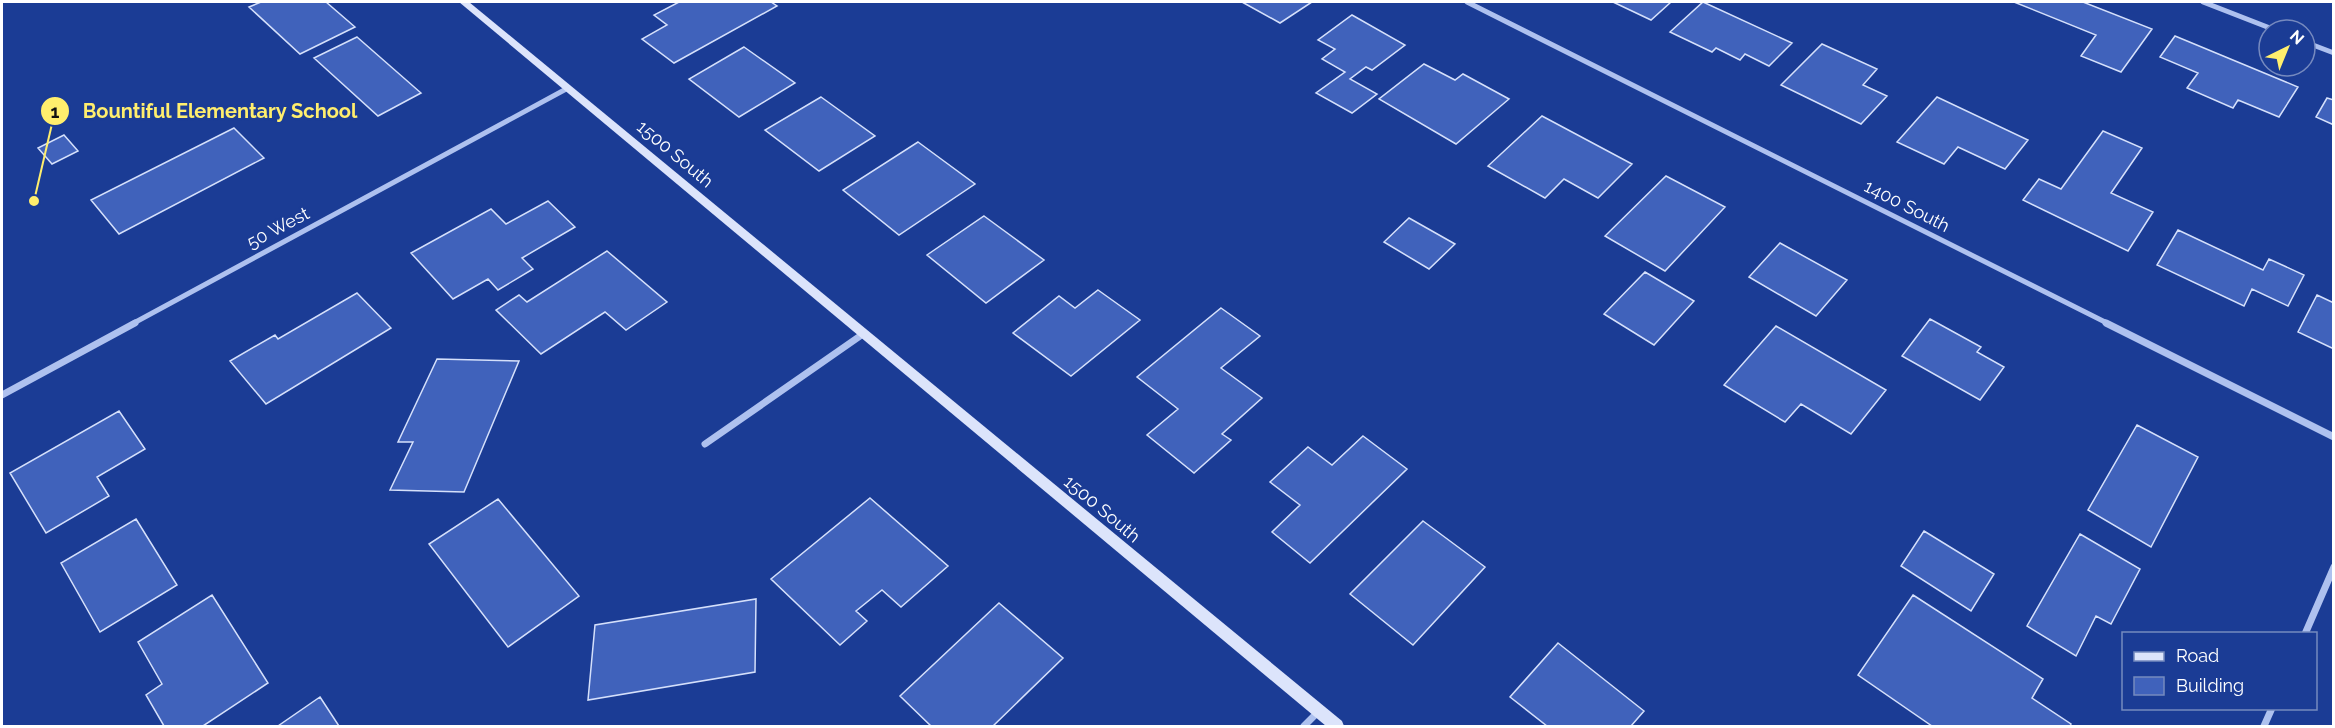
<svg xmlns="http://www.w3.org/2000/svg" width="2335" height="728" font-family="Raleway,sans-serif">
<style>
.building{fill:#4062bb;stroke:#d5e0fb;stroke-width:1.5}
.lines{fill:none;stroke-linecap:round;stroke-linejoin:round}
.street-far1{stroke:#aec1ef;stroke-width:5}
.street{stroke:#aec1ef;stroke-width:7}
.secondary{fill:#dce4fb;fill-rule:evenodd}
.labels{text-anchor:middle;stroke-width:4.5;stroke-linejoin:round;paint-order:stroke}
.street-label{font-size:18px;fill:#fff;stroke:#1b3c95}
.leader{fill:none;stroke:#ffee6d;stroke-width:2}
.callout-dot{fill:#ffee6d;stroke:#1b3c95;stroke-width:2}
.mark-label{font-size:18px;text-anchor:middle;font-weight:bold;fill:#111}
.callout-label{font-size:20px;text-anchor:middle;font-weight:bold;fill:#ffee6d;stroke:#1b3c95;stroke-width:4.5;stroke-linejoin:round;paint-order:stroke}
</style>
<rect width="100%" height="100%" fill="#1b3c95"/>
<!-- building -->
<path class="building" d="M261 2H326L355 27 300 54 249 7Z
M679 2H771L777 6 674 63 642 39 667 25 654 15Z
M1242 2H1312L1280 23Z
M1613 2H1671L1651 20Z
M1703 2 1792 43 1769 66 1745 54 1740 60 1716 48 1712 52 1670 32Z
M2014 2H2083L2152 29 2121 72 2081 56 2096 35Z
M1352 15 1405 45 1372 70 1366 67 1350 79 1377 94 1352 113 1316 93 1345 72 1322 59 1335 49 1318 40Z
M2175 36 2298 87 2279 117 2238 100 2233 108 2187 88 2198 73 2160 57Z
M357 37 421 93 378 116 314 58Z
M1822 44 1877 69 1863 85 1887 96 1861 124 1781 85Z
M744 47 795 83 739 117 689 79Z
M1424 64 1455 80 1463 74 1509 99 1456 144 1379 99Z
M821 97 875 136 819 171 765 130Z
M1937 97 2028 140 2005 169 1958 147 1944 164 1897 142Z
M2327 98 2334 100V125L2316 117Z
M1542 116 1632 164 1598 198 1564 179 1545 198 1488 166Z
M234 128 264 158 119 234 91 200Z
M2103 131 2142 148 2111 193 2153 212 2128 251 2023 200 2039 179 2061 189Z
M64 135 78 151 52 164 38 148Z
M918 142 975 184 899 235 843 190Z
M1666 176 1725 207 1665 271 1605 236Z
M548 201 575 227 522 258 533 269 498 290 488 279 453 299 411 253 491 209 506 224Z
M984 216 1044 260 986 303 927 255Z
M1409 218 1455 244 1429 269 1384 242Z
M2178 230 2263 270 2269 259 2304 275 2288 306 2252 289 2244 306 2157 265Z
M1780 243 1847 280 1816 316 1749 277Z
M607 251 667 302 626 330 605 312 541 354 496 310 519 295 527 302Z
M1645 272 1694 301 1654 345 1604 314Z
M1098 290 1140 320 1071 376 1013 333 1059 296 1075 308Z
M357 293 391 328 266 404 230 361 275 335 278 339Z
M2317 295 2334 303V349L2298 332Z
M1221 308 1260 336 1221 368 1262 398 1222 434 1231 440 1194 473 1147 435 1178 409 1137 377Z
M1930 319 1981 347 1977 352 2004 367 1980 400 1902 356Z
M1776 326 1886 390 1851 434 1801 404 1785 422 1724 385Z
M437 359 519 361 464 492 390 490 413 442H398Z
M119 411 145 449 97 477 109 496 46 533 10 473Z
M2137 425 2198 457 2151 547 2088 510Z
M1363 436 1407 469 1310 563 1272 532 1300 505 1270 482 1308 447 1332 465Z
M870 498 948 566 901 607 882 590 856 611 867 621 840 645 771 579Z
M498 499 579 596 508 647 429 544Z
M136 519 177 585 100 632 61 563Z
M1423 521 1485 567 1413 645 1350 594Z
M1924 531 1994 574 1971 611 1901 566Z
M2080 534 2140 569 2111 624 2096 616 2076 656 2027 626Z
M212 595 268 683 203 726H164L146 695 162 684 138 642Z
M1913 595 2043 679 2032 698 2071 724 2070 726H1932L1858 675Z
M756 599 755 672 588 700 595 625Z
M999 603 1063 658 993 726H931L900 696Z
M1558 643 1644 711 1631 726H1547L1510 697Z
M320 697 339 726H278Z"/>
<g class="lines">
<!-- street-far1 -->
<path class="street-far1" d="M1467 2 2109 324
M2203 2 2275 30
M2305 42 2334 53
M132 324 568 88"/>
<!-- street -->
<path class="street" d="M2106 323 2334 437
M2 395 135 323
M705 444 863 334
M2305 634 2334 567
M1304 726 1318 712
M2264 726 2272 708"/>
<!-- secondary -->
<path class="secondary" d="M459 2H469L1342 721 1344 726H1326Z"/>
</g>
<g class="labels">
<!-- street labels -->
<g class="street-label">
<text transform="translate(675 154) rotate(40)" y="6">1500 South</text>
<text transform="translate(1907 206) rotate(27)" y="6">1400 South</text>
<text transform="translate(278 228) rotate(-28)" y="6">50 West</text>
<text transform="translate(1102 509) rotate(40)" y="6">1500 South</text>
</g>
</g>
<!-- callouts -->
<path class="leader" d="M34 201L55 111"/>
<g class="callout-dot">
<circle cx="34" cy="201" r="6"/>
<circle cx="55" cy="111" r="15"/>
</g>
<g class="mark-label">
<text x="55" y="118">1</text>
</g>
<g class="callout-label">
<text x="220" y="118">Bountiful Elementary School</text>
</g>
<!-- border -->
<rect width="2335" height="728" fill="none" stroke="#ffffff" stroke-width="6"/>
<!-- legend -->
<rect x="2122" y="632" width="195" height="78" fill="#1b3c95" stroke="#768abf" stroke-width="1.5"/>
<rect x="2134" y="652" width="30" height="9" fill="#dce4fb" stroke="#768abf" stroke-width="1.5"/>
<text x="2176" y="662" font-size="18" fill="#ffffff">Road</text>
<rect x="2134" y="677" width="30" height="18" fill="#4062bb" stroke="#768abf" stroke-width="1.5"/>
<text x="2176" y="692" font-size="18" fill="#ffffff">Building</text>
<!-- north arrow -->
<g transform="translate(2287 48) rotate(43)"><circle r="28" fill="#1b3c95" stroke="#768abf" stroke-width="1.5"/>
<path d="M0-4.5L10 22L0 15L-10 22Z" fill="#ffee6d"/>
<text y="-9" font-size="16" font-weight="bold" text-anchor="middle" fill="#ffffff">N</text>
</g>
</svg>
